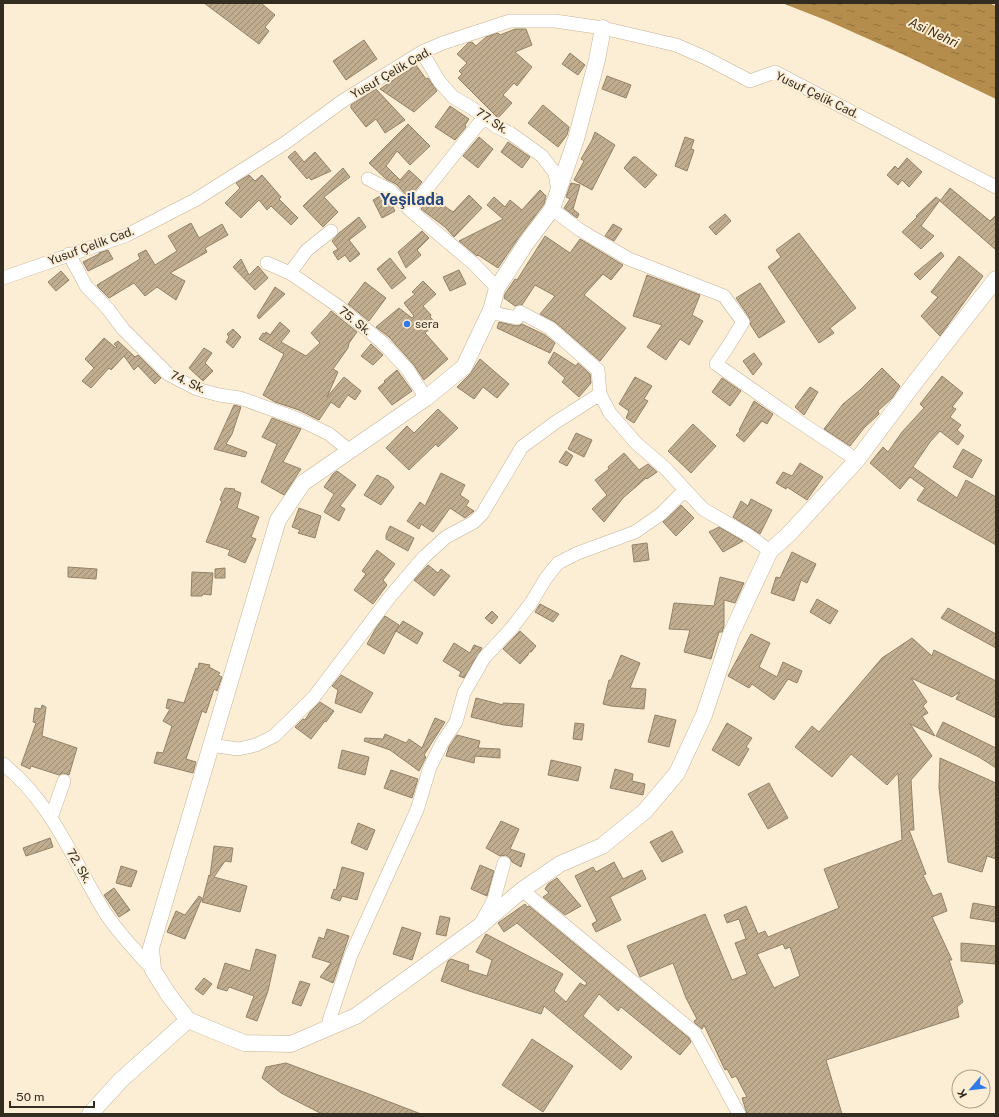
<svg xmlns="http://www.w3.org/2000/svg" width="999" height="1117" font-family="'Public Sans',sans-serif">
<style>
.water{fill:url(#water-ripples)}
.building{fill:url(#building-hatch);stroke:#948267;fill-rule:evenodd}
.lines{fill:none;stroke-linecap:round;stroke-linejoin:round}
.minor-casing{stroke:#c5b396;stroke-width:14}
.tertiary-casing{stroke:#c5b396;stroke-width:17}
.minor{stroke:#fff;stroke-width:13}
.tertiary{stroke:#fff;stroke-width:16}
.poi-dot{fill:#327ae7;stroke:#fcedd5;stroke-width:1.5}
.labels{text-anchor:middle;stroke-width:4;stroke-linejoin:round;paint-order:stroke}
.street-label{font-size:12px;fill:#332c21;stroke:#fcedd5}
.poi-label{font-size:12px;fill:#332c21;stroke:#fcedd5;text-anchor:start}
.water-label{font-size:13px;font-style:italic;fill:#423013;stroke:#fcedd5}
.district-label{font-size:16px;font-weight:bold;fill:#25487e;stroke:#fcedd5}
</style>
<defs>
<pattern id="water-ripples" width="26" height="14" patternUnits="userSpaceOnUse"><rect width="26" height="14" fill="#b48c4b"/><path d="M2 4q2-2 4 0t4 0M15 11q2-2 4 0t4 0" fill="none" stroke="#93733e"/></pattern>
<pattern id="building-hatch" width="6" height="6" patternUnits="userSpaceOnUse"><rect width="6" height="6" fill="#c0ad90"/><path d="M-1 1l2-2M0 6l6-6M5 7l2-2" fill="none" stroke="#9d8d75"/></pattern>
</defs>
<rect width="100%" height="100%" fill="#fcedd5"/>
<!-- water -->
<path class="water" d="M782 3H989L996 6V99L902 54 828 21Z"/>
<!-- building -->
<path class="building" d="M204 3H261L275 15 265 27 269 31 259 44Z
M515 29H526L532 45 515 52 532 67 517 86 514 83 503 95 512 103 498 118 458 78 462 74 459 71 467 63 457 54 468 43 472 42 476 46 486 37 498 33 500 35Z
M364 40 377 59 346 80 333 61Z
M570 53 585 65 578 75 562 64Z
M416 65 426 79 428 78 437 91 414 112 380 89Z
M607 76 631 85 626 98 602 89Z
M376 89 405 120 385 133 376 119 366 127 351 108V105Z
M543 105 569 127 567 135 558 147 528 123Z
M450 106 469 119 465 125 466 127 455 140 435 127Z
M408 124 430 146 410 165 397 151 386 166 400 180 409 170 422 182 409 198 396 184 386 179 369 163Z
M595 132 615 145 592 190 574 180 584 161 581 159 592 140Z
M479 137 493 149 478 168 463 156Z
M685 137 694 140 691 149 694 150 687 171 675 166Z
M508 142 530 157 522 168 501 152Z
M295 151 304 162 315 152 331 171 311 180 309 177 307 179 288 157Z
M633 157H636L657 175 645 188 624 168Z
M907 158 922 172 909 187 902 180 898 185 887 175 895 166 898 169Z
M343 168 350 177 324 197 338 212 323 227 303 206Z
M249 175 255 181 262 175 281 197 279 199 298 218 291 225 271 206 267 210 259 200 241 218 225 203 240 188 236 183Z
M571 183 580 185 573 209 579 214 577 218 564 208 570 199 566 197Z
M950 188 990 221 996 215V250L940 201Z
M540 190 546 196 544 204 519 237 498 268 478 255 477 256 459 241 503 219 487 205 494 197 505 207 510 200 522 210Z
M434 192 443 198 440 203 453 212 469 195 482 208 454 237 445 227 421 209Z
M382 195 391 203 395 211 382 218 373 200Z
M936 197 940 200 921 226 934 236 921 249 902 232 917 217 916 216Z
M725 214 731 221 716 235 709 227Z
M359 217 366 227 349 240 360 254 350 262 345 255 338 260 333 252 338 249 332 241 339 233Z
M191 223 199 238 222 224 228 235 205 248 207 252 170 273 185 281 176 300 157 287 145 296 134 283 109 298 98 287 97 285 140 259 138 254 146 250 155 265 177 251 168 236Z
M613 224 622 229 614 241 605 236Z
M422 231 429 238 417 250 421 255 406 268 398 252Z
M799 233 856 308 830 328 834 333 819 343 768 267 781 257 776 250Z
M545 236 570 253 580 239 623 265 611 280 603 274 584 295 626 328 600 361 555 322 540 314 555 296 535 285 522 305 515 306 504 298 505 294 515 279 517 280Z
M108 250 113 259 88 271 83 262 99 254V253Z
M941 252 944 256 920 280 914 274Z
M959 256 983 276 940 336 921 316 938 297 931 292Z
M390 258 406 278 392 289 377 269Z
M241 259 249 275 258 266 268 278 255 290 233 267Z
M459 270 466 284 450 291 443 277Z
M61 271 69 280 56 291 48 282Z
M647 275 700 295 692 315 703 321 689 345 680 339 666 360 647 347 662 325 633 316Z
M423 281 436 294 423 306 431 315 430 317 436 323 425 333 448 359 424 380 414 365 389 337 376 327 399 308 412 318 414 316 404 303 415 294 412 292Z
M365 282 386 298 369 321 348 304Z
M760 283 785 322 759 338 750 324 749 317 736 298Z
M275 287 285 294 259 319 257 316Z
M331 311 357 332 349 343 348 348 333 369 338 372 327 397 344 377 361 391 355 400 348 395 339 408 331 402 319 420 299 410 275 402 263 395 284 354 259 339 263 333 265 334 266 332 270 335 280 322 290 331 281 342 306 356 320 343 311 333 328 315Z
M499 322 516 326 522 324 545 335 555 343 550 353 497 328Z
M233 329 241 337 233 348 226 342 229 337 227 334Z
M104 338 116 348 117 347 114 344 118 341 135 357 138 355 161 378 155 384 138 366 134 370 124 356 111 370 109 368 91 388 82 381 94 368 85 359Z
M371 344 383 355 373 365 361 356Z
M204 348 212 353 205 363 213 371 203 381 189 368Z
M554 352 576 366 578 363 590 374 591 383 579 397 562 382 565 378 548 363Z
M754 353 762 364 753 375 743 361Z
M480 359 509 384 497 398 483 387 474 399 457 387 470 374Z
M882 368 900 386 892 398 878 411 879 414 864 428 850 446 824 429 843 404 860 390Z
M397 370 412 391 392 405 378 388 385 382 384 381Z
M942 376 963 393 952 407 956 409 950 417 961 425 957 430 964 436 958 445 940 431 930 442 913 467 957 498 966 480 996 497V545L917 500 925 488 910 477 900 489 870 463 883 447 888 452 902 432 924 408 920 404Z
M635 377 652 386 644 399 648 401 634 423 626 418 629 411 619 404Z
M722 378 741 391 730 406 712 392Z
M810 387 818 392 804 415 795 407Z
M754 401 773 414 767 424 762 421 744 442 736 435 740 431 739 430Z
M234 405 241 407 232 434 226 444 247 452 245 457 214 449Z
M438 409 458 428 438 447 436 444 409 470 386 448 407 426 414 433Z
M272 418 301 429 283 462 301 469 284 495 261 482 277 444 262 437Z
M693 424 716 446 691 473 668 451Z
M576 433 592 440 584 457 568 449Z
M963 449 982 460 972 478 953 467Z
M566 451 573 456 567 466 559 462Z
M624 453 639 470 648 464 657 472 647 479 646 478 623 498 604 522 592 509 607 495 595 480 609 469 608 467Z
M800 463 823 477 807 500 787 487 786 489 776 483 783 472 792 476Z
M337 471 356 485 340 506 345 509 339 521 324 512 334 494 324 487 333 474Z
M441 473 465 485 460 495 469 501 466 506 474 511 465 518 450 508 433 532 421 524 419 529 407 521 420 502 425 506Z
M377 475 388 480 394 487 381 505 364 495Z
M225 488 235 489 234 490 241 493 237 508 259 517 251 537 256 539 245 563 228 555 230 550 206 542 222 501 220 500Z
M751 499 772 510 760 534 733 517 741 501 748 506Z
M681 505 694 518 676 536 663 522Z
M299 508 321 516 315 538 298 533 300 530 292 527Z
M390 526 414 538 408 551 386 539V535Z
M719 527 743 541 723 552 709 532Z
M647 543 649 560 634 562 632 545Z
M377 550 395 564 383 580 387 585 373 604 354 590 366 574 362 571Z
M792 552 816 564 807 583 801 580 794 601 771 593 776 577 780 578Z
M428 565 438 573 441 569 450 576 434 596 414 580Z
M68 567 97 569 96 579 68 577Z
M225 568V578H215V569Z
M192 572 213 573 211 595 203 594 202 596H191Z
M720 577 744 583 735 603 724 600V626L722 632H719L711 659 684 652 690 630 669 629 674 603 714 606Z
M817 599 838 611 830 624 810 612Z
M540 604 559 614 553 622 535 612Z
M948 608 996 634V648L941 618Z
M492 611 498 617 492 624 485 618Z
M385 616 399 625 384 654 367 644 376 628Z
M403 621 423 633 417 644 396 631Z
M520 631 536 646 531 652H529L528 655 520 664 503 649Z
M751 634 770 643 759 667 777 677 783 662 802 671 797 683 788 679 774 700 752 684 749 688 728 676Z
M912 638 932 656 934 650 996 681V718L956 699 960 692 952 697 911 678 927 702 923 706 928 713 922 716 935 736 910 724 932 756 911 780 914 830H909L926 874 923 875 933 896 941 893 947 911 932 917 952 960H949L963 1002 957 1007 959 1017 826 1060 842 1114H747L742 1098 747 1097 736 1076 732 1078 727 1069 725 1070 704 1025 702 1029 695 1023 694 1021 697 1019 686 998 673 963 640 977 627 946 705 914 732 980 747 974 735 943 746 939 739 919 727 923 724 915 746 906 758 934 765 931 768 937 839 908 824 869 902 840 898 773 887 785 851 754 832 777 795 747 812 726 819 732 882 658ZM783 944 785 949 790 947 800 976 774 988 757 954Z
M454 643 470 653 474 645 482 648 464 678 459 676 461 672 443 661Z
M621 655 640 663 630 688 646 689 644 709 611 706 603 704 609 680H611Z
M199 663 210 665 209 667 220 673 218 675 222 677 217 691 214 689 206 713 202 711 186 759 196 762 193 773 154 763 157 752 163 753 172 726 163 721 170 709 166 708 168 699 184 703 196 668 198 669Z
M341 675 373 693 361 713 335 703 338 690 332 686Z
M476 698 503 705V703L524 704 522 727 504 725 471 717Z
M320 702 334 711 326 722 325 721 311 739 295 727 303 719 305 720 310 712Z
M42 705 46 707 42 736 77 748 69 775 63 773 59 775 31 766 30 769 21 765 36 723 33 722 35 708 41 709Z
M655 715 676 720 669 747 648 742Z
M435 718 445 722 424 755 426 757 419 771 390 750 364 741 365 738 383 739 385 734 406 743 409 739 422 748Z
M943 722 996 748V768L979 757 936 736Z
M575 723 584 724 582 740 573 739Z
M727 723 752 738 746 747 749 749 739 766 712 750Z
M457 735 480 741 478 748 500 749V758L475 756 474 763 446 756 449 747Z
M342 750 369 757 365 775 338 768Z
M940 758 996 783V859L987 856 982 872 948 862 939 788Z
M551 760 581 767 578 781 548 775Z
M615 769 633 774 632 781 645 784 643 795 610 788Z
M391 770 418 779 412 798 384 788Z
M769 783 788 818 768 829 748 794Z
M501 821 519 829 510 849 525 854 521 867 512 862 510 858 506 855 500 856 486 848Z
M358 823 375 830 367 850 351 843Z
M672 831 683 852 662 862 650 842Z
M50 838 53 847 26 856 23 848Z
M214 846 233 848 231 862 225 861 214 877 247 886 240 912 202 902 209 875 210 876Z
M614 862 623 879 642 870 646 879 610 897 621 920 596 932 592 924 597 921 575 876 593 867 596 872Z
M480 865 494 871 487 896 471 889Z
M121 866 137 871 131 887 116 883Z
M342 867 364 873 357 900 342 896 340 901 331 898 334 889 336 890Z
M557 878 581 906 565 915 543 897 549 893 545 889 548 884Z
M114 888 130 910 119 917 104 895Z
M199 896 202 898 185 939 167 932 176 911 185 915Z
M973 903 996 907V922L970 918Z
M525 904 527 907 529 906 689 1038 691 1042 680 1055 621 1007 618 1011 599 994 583 1016 632 1057 621 1070 544 1006 541 1014 469 991 441 981 448 961 451 959 469 965 468 970 487 976 492 960 476 952 486 934 563 974 554 991 566 1002 580 983 585 986 587 983 517 923 504 932 498 923Z
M440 916 450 918 446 936 436 934Z
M402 927 421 933 412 960 393 954Z
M327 929 349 936 333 983 320 977 331 963 312 957 319 937 324 939Z
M961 943 996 946V964L961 961Z
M256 949 276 955 268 991 257 1021 246 1017 254 996 229 987 227 991 217 988 225 963 250 971Z
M204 978 212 984 203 995 195 989Z
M300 981 310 984 301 1006 292 1003Z
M532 1039 573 1066 543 1112 502 1085Z
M286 1063 369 1094 421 1114H322L281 1093 262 1078 266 1067Z"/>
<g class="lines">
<defs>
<path id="minor" d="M422 52 439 81 453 97 472 108 497 127 510 133 542 156 555 173 558 191
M368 179 390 190 410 210 474 264 497 288
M552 209 580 230 629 259 724 296 743 322 727 348 716 364 783 411 857 460
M410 210 484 117
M69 254 86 286 108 309 123 329 168 374 197 389 219 395 240 398 296 418 329 434 350 451
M267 263 290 273 338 306 383 343 408 370 426 398
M290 273 307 250 331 231
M3 278 127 235 195 200 285 143 344 100 422 52 443 43 510 21H555L603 28 676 45 706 58 750 81 775 72 996 187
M491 310 498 314 517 318 520 312 550 328 598 370 600 394 610 413 636 443 665 468 703 509 748 535 770 551
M210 745 238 749 256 745 274 736 314 697 389 598 423 558 446 537 474 522 482 514 522 447 556 422 600 394
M3 764C52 802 74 863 106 914 119 934 137 952 153 970
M51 818 64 781
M522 890 695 1033 739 1114
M481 923 494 899 504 863
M330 1027 329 1021 351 955 417 810 430 767 442 743 456 722 464 693 484 658 511 629 531 603 546 578 558 563 578 553 635 532 661 514 685 490"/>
<path id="tertiary" d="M603 28 597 60 576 139 552 209 527 242 497 288 491 310 464 367 426 398 303 483 278 520 151 948 153 970 168 994 188 1020 244 1043 291 1044 356 1016 480 926 522 890 560 864 602 846 645 811 677 773 704 715 731 634 770 551 789 534 857 460 916 381 996 279
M90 1114 121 1080 188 1020"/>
</defs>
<!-- minor casing -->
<use href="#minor" class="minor-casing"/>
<!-- tertiary casing -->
<use href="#tertiary" class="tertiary-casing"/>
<!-- minor -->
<use href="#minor" class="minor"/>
<!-- tertiary -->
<use href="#tertiary" class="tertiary"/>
</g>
<!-- markers -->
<circle class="poi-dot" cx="407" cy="324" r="4"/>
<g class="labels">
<!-- street labels -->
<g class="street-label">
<text transform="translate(391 73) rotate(-30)" y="4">Yusuf Çelik Cad.</text>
<text transform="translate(817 95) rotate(26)" y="4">Yusuf Çelik Cad.</text>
<text transform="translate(492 121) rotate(34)" y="4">77. Sk.</text>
<text transform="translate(91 246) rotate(-20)" y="4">Yusuf Çelik Cad.</text>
<text transform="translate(355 321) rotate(39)" y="4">75. Sk.</text>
<text transform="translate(188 382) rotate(25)" y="4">74. Sk.</text>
<text transform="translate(79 866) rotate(60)" y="4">72. Sk.</text>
</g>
<!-- poi labels -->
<g class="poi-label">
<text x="415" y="328">sera</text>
</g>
<!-- water labels -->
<g class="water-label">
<text transform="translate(934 32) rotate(25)" y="5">Asi Nehri</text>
</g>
<!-- district labels -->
<g class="district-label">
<text x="412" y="205">Yeşilada</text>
</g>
</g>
<!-- border -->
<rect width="999" height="1117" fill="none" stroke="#332c21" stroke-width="8"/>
<!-- north arrow -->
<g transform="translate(971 1089) rotate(242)"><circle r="19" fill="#fcedd5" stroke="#aca08d"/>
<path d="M0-3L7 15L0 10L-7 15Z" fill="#327ae7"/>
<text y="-6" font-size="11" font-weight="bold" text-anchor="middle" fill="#332c21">K</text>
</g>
<!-- scale -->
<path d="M10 1101v6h84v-6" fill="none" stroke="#332c21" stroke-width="2"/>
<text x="16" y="1101" font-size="12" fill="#332c21" stroke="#fcedd5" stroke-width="3" paint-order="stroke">50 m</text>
</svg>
